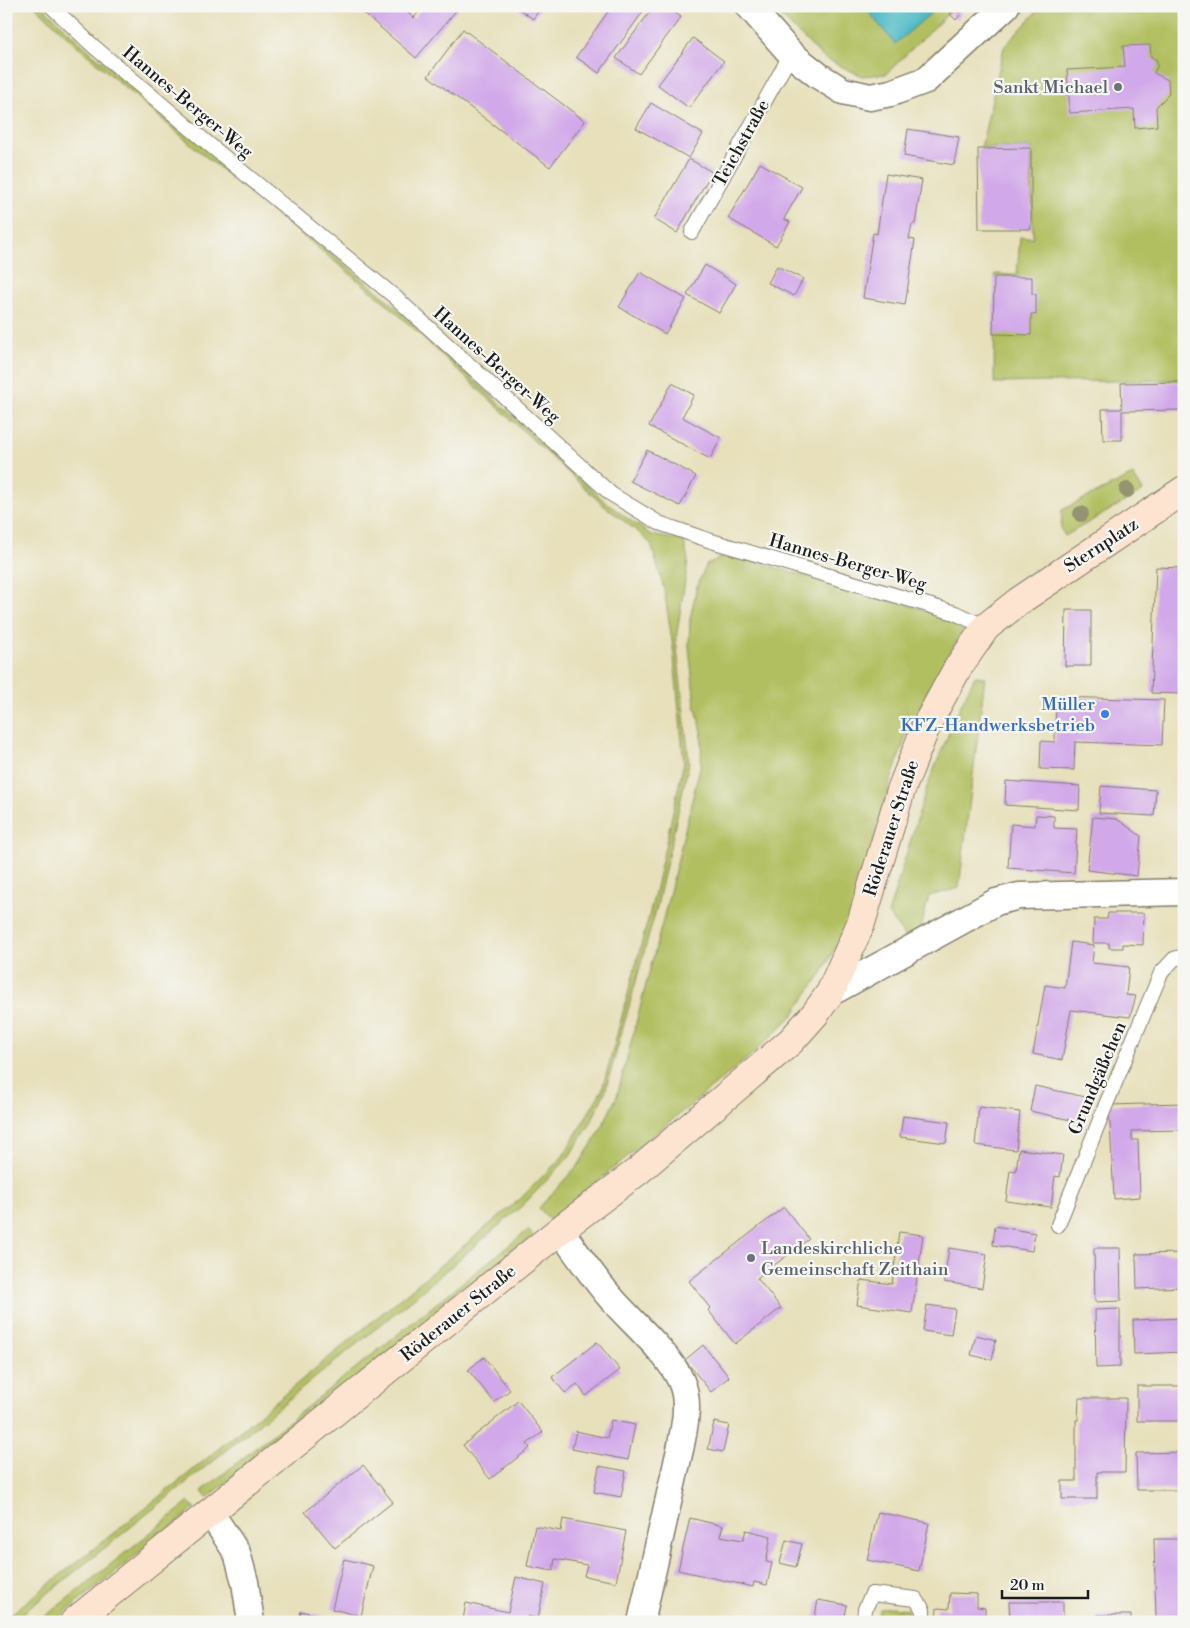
<svg xmlns="http://www.w3.org/2000/svg" width="1190" height="1628" font-family="'Libre Bodoni',serif">
<style>
.green{fill:#b2bf61;stroke:#676e3e}
.water{fill:#4cbac6;stroke:#346b71}
.building{fill:#d1a8e9}
.lines{fill:none;stroke-linecap:round;stroke-linejoin:round}
.lane-casing{stroke:#827e6c;stroke-width:16}
.street-casing{stroke:#827e6c;stroke-width:29}
.secondary-casing{stroke:#827e6c;stroke-width:30}
.lane{stroke:#fff;stroke-width:14}
.street{stroke:#fff;stroke-width:26}
.secondary{stroke:#fde4d1;stroke-width:28}
.tree{fill:#949471}
.worship-dot{fill:#6b7280;stroke:#f6f6f2;stroke-width:2}
.shop-dot{fill:#3f7fe0;stroke:#f6f6f2;stroke-width:2}
.labels{text-anchor:middle;stroke-width:4.5;stroke-linejoin:round;paint-order:stroke}
.worship-label{font-size:18px;fill:#5b616d;stroke:#f6f6f2;text-anchor:end}
.street-label{font-size:18px;fill:#1c1c1c;stroke:#f6f6f2}
.shop-label{font-size:18px;fill:#366cbe;stroke:#f6f6f2;text-anchor:end}
</style>
<rect width="100%" height="100%" fill="#f6f6f2"/>
<filter id="ink" filterUnits="userSpaceOnUse"><feTurbulence type="fractalNoise" baseFrequency=".02" numOctaves="2"/><feDisplacementMap in="SourceGraphic" scale="10" xChannelSelector="R" yChannelSelector="G"/><feConvolveMatrix kernelMatrix="1 2 1 2 8 2 1 2 1" color-interpolation-filters="sRGB"/></filter>
<filter id="wash" filterUnits="userSpaceOnUse"><feTurbulence type="fractalNoise" baseFrequency=".0096" numOctaves="4" result="noise"/><feDisplacementMap in="SourceGraphic" scale="20" xChannelSelector="R" yChannelSelector="G"/><feGaussianBlur stdDeviation="1.12" result="paint"/><feColorMatrix in="noise" values="0 0 0 0 0 0 0 0 0 0 0 0 0 0 0 0 0 1.4 0 .05"/><feComposite in="paint" operator="in"/></filter>
<g filter="url(#wash)">
<rect width="100%" height="100%" fill="#e7e0bb"/>
<!-- green -->
<path class="green" d="M35 6H42L87 49 389 301 605 502 651 535 684 541 688 561 676 639 689 762 657 906 605 1092 589 1126 568 1158 523 1205 416 1296 177 1490 12 1622H6V1618L188 1474 519 1200 563 1156 602 1090 652 905 684 762 673 647 664 589 651 544 637 531 603 505 386 303 200 152 83 51Z
M770 6H956L886 74 862 76 824 58Z
M1042 6H1184V380L994 383 995 274 1017 275 1020 237H1033L1031 148H981L1004 47Z
M1133 475 1143 491 1065 536 1061 529 1062 510Z
M728 554 923 609 965 631 960 635 925 696 907 733 890 783 855 906 840 939 823 971 793 1015 755 1052 550 1220 539 1208 579 1164 599 1133 617 1096 666 908 701 763 702 731 695 705 689 646 690 619 697 586 706 565Z
M975 676 985 677 959 888 929 896 920 932 906 938 888 914 926 790 956 715Z
M528 1230 533 1236 207 1498 202 1491Z
M189 1502 195 1508 53 1622H38Z
M891 1607 907 1609 910 1622H876L880 1609Z"/>
<!-- water -->
<path class="water" d="M864 6H939L895 44Z"/>
<g id="blocks">
<!-- building -->
<path class="building" d="M355 6H399L414 18 423 6H460L416 58Z
M515 6H542L533 19Z
M612 6H647L599 73 576 57Z
M654 6H665L681 17 639 74 616 58Z
M956 9 961 14 956 20 950 14Z
M463 29 585 121 550 167 428 76Z
M693 38 724 61 689 108 658 85Z
M1150 45 1151 57 1157 60V67L1154 73 1168 80 1169 94 1156 107 1157 126 1135 128 1134 109 1070 113 1067 70 1125 67 1123 46Z
M651 103 703 134 689 158 636 128Z
M908 129 959 137 954 165 904 156Z
M1031 148V229H979L978 149Z
M689 159 712 172 677 233 654 219Z
M760 163 802 187 784 219 790 222 776 246 728 218Z
M886 174 922 180 915 224H912L909 239 915 240 905 305 863 298 873 233 877 234Z
M705 265 736 284 719 313 687 295Z
M777 266 803 279 794 296 768 283Z
M640 272 686 299 665 334 619 307Z
M994 277H1032V294H1036V315L1031 314V335L993 334Z
M1183 382V410L1122 411V440H1103L1102 409H1122L1121 383Z
M672 383 694 395 682 417 721 438 710 459 649 426Z
M647 450 696 476 680 506 630 481Z
M1156 567 1184 568 1182 694 1151 693Z
M1066 610H1091V666H1065Z
M1056 697 1164 700 1162 745 1075 742 1074 770 1040 769 1041 741 1055 742Z
M1006 781 1080 786 1079 810 1005 805Z
M1101 786 1156 790 1154 816 1099 813Z
M1036 815 1054 816V828L1077 829 1074 873 1008 868 1011 824 1035 826Z
M1093 817 1117 819 1141 836 1137 876 1087 870Z
M1108 913H1144L1143 945 1123 944V948H1109V943H1093L1094 919H1107Z
M1071 942 1094 945 1092 963 1129 967 1126 995 1136 996 1130 1017 1071 1010 1062 1060 1033 1054 1045 985 1065 988Z
M1035 1086 1090 1098 1084 1123 1030 1111Z
M1184 1103V1130L1132 1131V1140H1138L1140 1197 1114 1199 1109 1105Z
M979 1107 1020 1112 1016 1150 975 1145Z
M903 1116 949 1122 946 1143 900 1137Z
M1019 1149 1063 1155 1060 1177 1055 1176 1051 1207 1006 1201 1010 1170 1016 1171Z
M784 1207 809 1239 757 1278 781 1308 735 1344 708 1310 710 1308 689 1281Z
M995 1226 1035 1233 1032 1251 993 1245Z
M899 1232 923 1235 912 1313 857 1305 861 1280 892 1284Z
M949 1248 987 1254 982 1288 944 1282Z
M1094 1248H1120L1121 1301 1095 1302Z
M1184 1253V1287L1137 1289 1136 1254Z
M927 1305 955 1309 951 1335 923 1331Z
M1120 1309V1367L1096 1368 1095 1310Z
M1184 1318V1352L1134 1354 1133 1320Z
M976 1335 996 1340 992 1360 971 1355Z
M597 1342 620 1370 586 1396 577 1384 565 1393 552 1377Z
M703 1345 729 1377 711 1392 685 1360Z
M484 1357 510 1390 494 1402 468 1370Z
M1137 1386H1184V1421H1137Z
M1079 1398H1126L1125 1472H1097V1499H1062V1481H1076V1420H1078Z
M518 1401 543 1432 527 1444 530 1448 490 1479 463 1445Z
M611 1420 635 1425 628 1460 572 1449 576 1431 607 1438Z
M714 1422 729 1425 723 1452 708 1449Z
M1184 1452V1490H1137L1136 1453Z
M363 1465 393 1502 335 1548 305 1512Z
M599 1466 626 1471 621 1497 594 1492Z
M878 1512 929 1523 919 1571 867 1560Z
M690 1518 723 1526 720 1536 743 1540 746 1530 771 1536 766 1562 772 1563 767 1585 754 1582 753 1587 678 1570Z
M563 1519 626 1531 616 1582 584 1576 587 1565 555 1559 553 1571 527 1566 535 1526 561 1531Z
M1154 1539H1184V1619H1156Z
M786 1540 802 1544 796 1567 780 1563Z
M344 1559 373 1566 361 1616 332 1609Z
M516 1577 545 1584 538 1618 528 1616 527 1622H470L463 1620 466 1603 508 1612Z
M950 1593 977 1594V1607L985 1608V1622H936L937 1608 949 1609Z
M818 1600 847 1605 844 1622H814Z
M1009 1602H1063V1622H1010Z
M301 1611 345 1621V1622H299Z
M1097 1615H1131V1622H1097Z"/>
</g>
</g>
<g filter="url(#ink)">
<use href="#blocks" fill-opacity="0" stroke="#827e6c" stroke-width="1"/>
<g class="lines">
<defs>
<path id="lane" d="M51 6 92 45 211 146 395 297 611 494 659 523 708 540 955 613 986 627
M692 232 791 54
M1058 1225 1105 1107 1161 973 1174 959 1184 956
M864 1622 865 1609 872 1594 916 1599 923 1610V1622"/>
<path id="street" d="M749 6 791 54 819 76 843 91 870 97 891 93 926 80 1006 6
M830 993 996 902 1019 896 1184 892
M560 1230C576 1252 592 1276 610 1297 631 1322 668 1352 681 1381 690 1401 685 1424 681 1445L641 1622
M210 1512 237 1553 245 1582 251 1622"/>
<path id="secondary" d="M74 1622 560 1230 638 1171 791 1041 815 1014 830 993 861 923 901 790 927 724 957 669 986 627 1019 601 1184 490"/>
</defs>
<!-- lane casing -->
<use href="#lane" class="lane-casing"/>
<!-- street casing -->
<use href="#street" class="street-casing"/>
<!-- secondary casing -->
<use href="#secondary" class="secondary-casing"/>
<!-- lane -->
<use href="#lane" class="lane"/>
<!-- street -->
<use href="#street" class="street"/>
<!-- secondary -->
<use href="#secondary" class="secondary"/>
</g>
<!-- trees -->
<g class="tree">
<circle cx="1127" cy="490" r="8"/>
<circle cx="1081" cy="514" r="8"/>
</g>
</g>
<!-- markers -->
<g class="worship-dot">
<circle cx="1118" cy="87" r="5"/>
<circle cx="751" cy="1258" r="5"/>
</g>
<circle class="shop-dot" cx="1105" cy="714" r="5"/>
<g class="labels">
<!-- worship labels -->
<g class="worship-label">
<text x="1108" y="93">Sankt Michael</text>
<text x="761" y="1254" text-anchor="start">Landeskirchliche<tspan x="761" dy="21">Gemeinschaft Zeithain</tspan></text>
</g>
<!-- street labels -->
<g class="street-label">
<text transform="translate(188 102) rotate(40)" y="6">Hannes-Berger-Weg</text>
<text transform="translate(741 143) rotate(-61)" y="6">Teichstraße</text>
<text transform="translate(497 365) rotate(42)" y="6">Hannes-Berger-Weg</text>
<text transform="translate(1101 545) rotate(-33)" y="6">Sternplatz</text>
<text transform="translate(848 562) rotate(16)" y="6">Hannes-Berger-Weg</text>
<text transform="translate(891 828) rotate(-72)" y="6">Röderauer Straße</text>
<text transform="translate(1097 1078) rotate(-67)" y="6">Grundgäßchen</text>
<text transform="translate(458 1313) rotate(-39)" y="6">Röderauer Straße</text>
</g>
<!-- shop labels -->
<g class="shop-label">
<text x="1095" y="710">Müller<tspan x="1095" dy="21">KFZ-Handwerksbetrieb</tspan></text>
</g>
</g>
<!-- margin -->
<rect width="1190" height="1628" fill="none" stroke="#f6f6f2" stroke-width="25"/>
<!-- scale -->
<path d="M1002 1590v8h86v-8" fill="none" stroke="#1c1c1c" stroke-width="2.5"/>
<text x="1010" y="1590" font-size="15" fill="#1c1c1c" stroke="#f6f6f2" stroke-width="4" paint-order="stroke">20 m</text>
</svg>
